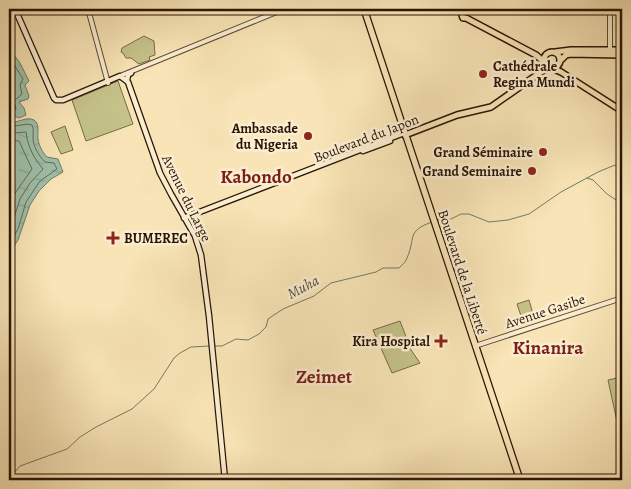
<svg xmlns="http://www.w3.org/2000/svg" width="631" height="489" font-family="Alegreya,serif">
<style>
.green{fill:#c4c289;stroke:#766b47}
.water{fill:url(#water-ripples);stroke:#6f7b67}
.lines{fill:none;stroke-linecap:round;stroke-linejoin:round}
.shore{stroke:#646a57;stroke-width:1}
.stream{stroke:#6f7b67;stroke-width:1}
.tertiary-casing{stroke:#5d4831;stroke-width:6}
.secondary-casing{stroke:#291405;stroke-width:7}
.primary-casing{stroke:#291405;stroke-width:8}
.trunk-casing{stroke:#291405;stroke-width:8}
.tertiary{stroke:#faedd0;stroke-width:4}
.secondary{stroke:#faedd0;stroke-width:4.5}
.primary{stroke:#f8e4b6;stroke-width:5}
.trunk{stroke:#f8e4b6;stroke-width:5.5}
.poi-dot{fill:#8f2418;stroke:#faedd0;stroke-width:2}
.labels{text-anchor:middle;stroke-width:5;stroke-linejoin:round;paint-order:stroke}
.poi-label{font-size:14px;font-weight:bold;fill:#291405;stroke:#faedd0;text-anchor:end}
.street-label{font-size:14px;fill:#291405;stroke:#faedd0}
.water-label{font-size:15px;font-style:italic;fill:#52503e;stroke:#faedd0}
.district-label{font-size:19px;font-weight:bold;fill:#7a1f14;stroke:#faedd0}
</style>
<defs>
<pattern id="water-ripples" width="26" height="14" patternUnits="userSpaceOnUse" patternTransform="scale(1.25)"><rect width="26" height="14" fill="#9ebfa9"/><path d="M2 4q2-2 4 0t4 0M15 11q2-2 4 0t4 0" fill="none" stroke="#88a390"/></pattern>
</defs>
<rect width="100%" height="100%" fill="#f8e4b6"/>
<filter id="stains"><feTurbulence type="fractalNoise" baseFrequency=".004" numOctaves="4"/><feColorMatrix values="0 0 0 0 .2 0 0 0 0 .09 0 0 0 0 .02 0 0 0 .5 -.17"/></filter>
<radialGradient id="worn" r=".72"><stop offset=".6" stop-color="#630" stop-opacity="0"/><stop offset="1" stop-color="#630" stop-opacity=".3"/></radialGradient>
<!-- green -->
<path class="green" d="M144 36 154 41 155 55 149 57 150 60 139 64 131 58H126L123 53 121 52 122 48Z
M118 81 133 124 86 141 72 100Z
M65 126 73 150 61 154 51 132Z
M529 300 535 321 524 325 517 304Z
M400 321 411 350 420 363 392 373 373 330Z
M622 377V439L621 440 608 380Z"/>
<!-- water -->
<path class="water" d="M9 48 20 63 29 81 25 85 29 96 28 99 19 102 24 108 26 115 19 118 9 114Z
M9 119 15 122C20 121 26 118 31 119 41 121 37 132 38 139 39 146 43 153 47 157L58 159 63 172 51 179 39 191 30 205 18 240 10 252 12 260 9 270 13 286 9 306Z"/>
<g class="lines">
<!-- shore -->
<path class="shore" d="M9 56 23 79 20 85 22 94 14 101 16 109 9 110
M9 124C17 129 23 122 32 125 34 130 33 132 33 138 33 146 39 156 45 162L54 163 57 169 40 181 26 202 18 229 9 245
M9 131 15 133 26 132C28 148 34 158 43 169L30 183 20 199 9 233
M9 140 19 141 32 169 13 196 9 210"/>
<!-- stream -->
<path class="stream" d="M587 178 593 180 607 194 622 204
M436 220 451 219 461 214H469L489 222 508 220 529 214 561 192 598 172 615 165 622 171
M214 346H222L236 339 248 340 259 334 266 327 268 319 283 309 314 296 331 283 376 272 383 268H399C402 265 406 262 407 258 416 238 406 231 432 222
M9 479 20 466 67 449 80 437 96 427 132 409 154 389 174 358 180 353 191 347 210 346"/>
<defs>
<path id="tertiary" d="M88 9 108 83
M610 52V9
M120 76 284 9
M475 346 622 298"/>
<path id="secondary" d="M15 9 54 98 56 100H63L120 76 128 82 160 173 171 194 195 236 201 255 209 316 225 480
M127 80 128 75 131 73
M363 151 390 141
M184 218 404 133"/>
<path id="primary" d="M460 9 463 18H466
M466 18 536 55 544 62
M544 60a8 8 0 1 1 16 0a8 8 0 1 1-16 0Z
M555 52 571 50H622
M561 60 566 55 570 54 622 55
M552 68 561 72 622 111
M405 135 457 115 491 107 544 70 550 68"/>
<path id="trunk" d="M364 9 520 480"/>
</defs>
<!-- tertiary casing -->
<use href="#tertiary" class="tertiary-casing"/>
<!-- secondary casing -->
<use href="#secondary" class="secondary-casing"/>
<!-- primary casing -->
<use href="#primary" class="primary-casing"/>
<!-- trunk casing -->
<use href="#trunk" class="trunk-casing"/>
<!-- tertiary -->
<use href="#tertiary" class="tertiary"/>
<!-- secondary -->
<use href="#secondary" class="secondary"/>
<!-- primary -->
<use href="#primary" class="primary"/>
<!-- trunk -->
<use href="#trunk" class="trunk"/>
</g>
<!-- markers -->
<g class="poi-dot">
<circle cx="483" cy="74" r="5"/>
<circle cx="308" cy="136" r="5"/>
<circle cx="543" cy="152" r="5"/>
<circle cx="532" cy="171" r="5"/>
<path d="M110.5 230.5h5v5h5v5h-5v5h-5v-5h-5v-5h5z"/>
<path d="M438.5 333.5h5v5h5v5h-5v5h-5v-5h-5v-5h5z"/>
</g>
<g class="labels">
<!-- poi labels -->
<g class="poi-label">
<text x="493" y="71" text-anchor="start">Cathédrale<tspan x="493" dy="16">Regina Mundi</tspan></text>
<text x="298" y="133">Ambassade<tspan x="298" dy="16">du Nigeria</tspan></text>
<text x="533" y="157">Grand Séminaire</text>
<text x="522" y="176">Grand Seminaire</text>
<text x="124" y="243" text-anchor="start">BUMEREC</text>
<text x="430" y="346">Kira Hospital</text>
</g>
<!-- street labels -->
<g class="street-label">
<text transform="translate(366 138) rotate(-21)" y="5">Boulevard du Japon</text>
<text transform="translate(187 198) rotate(64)" y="5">Avenue du Large</text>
<text transform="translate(463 272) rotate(72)" y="5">Boulevard de la Liberté</text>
<text transform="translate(545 311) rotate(-18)" y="5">Avenue Gasibe</text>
</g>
<!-- water labels -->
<g class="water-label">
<text transform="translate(303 287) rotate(-28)" y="5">Muha</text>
</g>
<!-- district labels -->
<g class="district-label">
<text x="256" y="183">Kabondo</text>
<text x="548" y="354">Kinanira</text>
<text x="324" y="383">Zeimet</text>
</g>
</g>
<!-- margin -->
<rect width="631" height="489" fill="none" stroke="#f8e4b6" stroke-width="30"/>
<rect x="10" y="10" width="611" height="469" fill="none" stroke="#291405" stroke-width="2.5"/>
<rect x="15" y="15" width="601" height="459" fill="none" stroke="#291405"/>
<rect width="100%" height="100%" filter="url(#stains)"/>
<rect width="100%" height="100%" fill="url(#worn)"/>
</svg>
